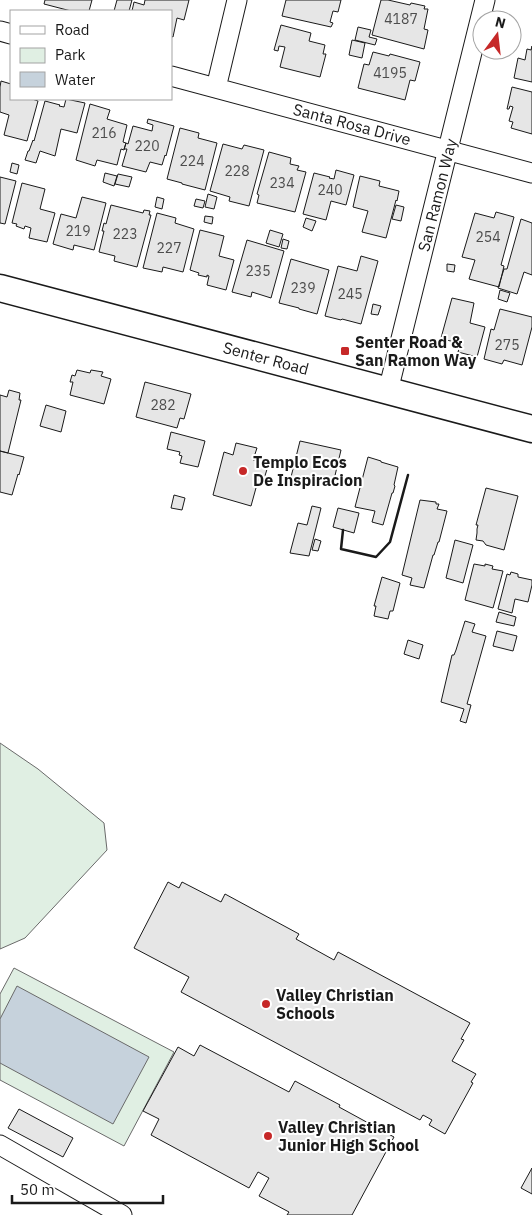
<svg xmlns="http://www.w3.org/2000/svg" width="532" height="1215" font-family="'IBM Plex Sans',sans-serif">
<style>
.green{fill:#e0efe3;stroke:#6a6a6a}
.water{fill:#c6d2dc;stroke:#6a6a6a}
.building{fill:#e6e6e6;stroke:#1a1a1a}
.lines{fill:none;stroke-linecap:round;stroke-linejoin:round}
.minor-casing{stroke:#1a1a1a;stroke-width:21}
.secondary-casing{stroke:#1a1a1a;stroke-width:29}
.minor{stroke:#fff;stroke-width:19}
.secondary{stroke:#fff;stroke-width:26}
.wall{stroke:#1a1a1a;stroke-width:2.5}
.poi-dot{fill:#c62828;stroke:#fff;stroke-width:2}
.labels{text-anchor:middle;stroke-width:4;stroke-linejoin:round;paint-order:stroke}
.number-label{font-size:14px;fill:#4d4d4d}
.street-label{font-size:16px;fill:#1a1a1a;stroke:#fff}
.poi-label{font-size:16px;font-weight:bold;fill:#1a1a1a;stroke:#fff;text-anchor:start}
</style>
<rect width="100%" height="100%" fill="#fff"/>
<!-- green -->
<path class="green" d="M0 743 38 769 104 823 107 850 25 938 0 949Z
M14 968 174 1052 124 1146 0 1080V994Z"/>
<!-- water -->
<path class="water" d="M17 986 149 1057 113 1124 0 1063V1019Z"/>
<!-- building -->
<path class="building" d="M45 0H92L89 11H71L44 4Z
M117 0H132L129 11H114Z
M145 0H189L184 20 177 18 173 37 171 36V11H132L134 2 144 5Z
M286 0H341L338 12 333 11 330 22 333 23 331 27 282 16Z
M381 0H388L410 5 411 3 425 6 424 9H428L424 29 428 30 424 49 372 35Z
M281 25 311 33 309 41 325 45 323 54H326L320 77 280 67 285 47 279 46 278 51 274 50Z
M358 27 371 30 369 37 377 39 375 45 355 40Z
M352 40 365 43 362 58 349 55Z
M532 46V82L514 78 518 58 525 60 527 49 531 50Z
M373 52 389 56 390 54 420 62 415 81 410 80 405 100 358 88 364 64 369 65Z
M1 81 11 84V99H32L38 101 27 141 4 135 9 115 0 112V87Z
M512 87 532 92V134L511 128 513 122 509 121 513 107 510 106 509 109H507Z
M66 99 85 103 77 133 61 129 55 156 40 151 36 163 25 160 28 151H29L33 140 34 141 45 101 60 105 59 106 64 107Z
M90 104 110 110 107 119 127 125 123 142 126 143 124 150 121 149 117 165 97 160 95 166 76 160Z
M148 119 174 126 166 156 165 155 162 165 150 162 146 172 122 166 127 149H124L126 143 128 144 133 126 152 131 153 125 147 123Z
M180 128 199 133 198 138 217 143 205 190 182 184V183L167 179Z
M223 144 242 149 244 145 264 150 249 206 229 201 230 197 210 191Z
M269 152 291 158 290 164 299 166 297 170 306 172 295 212 257 203 259 195 257 194Z
M12 163 19 165 17 174 10 172Z
M336 170 354 175 346 205 331 201 326 220 303 214 314 173 330 177 329 178 334 179Z
M105 173 117 176 114 186 103 182Z
M118 174 132 177 129 187 115 184Z
M360 176 380 181 379 186 399 191 397 201 396 200 386 238 362 232 368 211 353 207Z
M0 177 16 181 5 224 0 223Z
M22 183 45 189 40 209 55 213 47 242 29 238 31 228 25 226 24 229 16 226 17 224 12 223Z
M208 194 217 197 214 209 205 207Z
M82 197 106 203 94 250 74 245 73 250 53 244 61 214 76 218Z
M157 197 164 199 162 209 155 207Z
M196 199 205 201 203 208 194 206Z
M111 205 143 213 144 210 150 211 149 215H151L137 267 114 261 115 256 99 252 104 231H102L104 223 106 224Z
M396 205 404 207 401 221 392 219Z
M496 212 514 217 501 265 504 266 499 287 469 279 475 260 462 257 475 213 494 218Z
M157 213 176 218 175 223 194 229 183 272 163 267 162 272 143 268Z
M205 216 213 217 212 224 204 222Z
M306 218 316 221 312 231 303 227Z
M521 219 532 223V275L524 272 517 294 498 288 504 269H507Z
M200 230 224 236 219 256 234 260 226 290 207 285 209 276 207 275V277L198 275 199 273 190 270Z
M270 230 283 234 279 247 266 243Z
M283 239 289 241 287 249 281 248Z
M247 240 284 251 271 298 252 292 251 297 232 292Z
M361 256 378 261 361 324 342 319 341 320 325 316 338 266 357 271Z
M291 259 329 270 317 314 299 309V308L279 303Z
M447 264 455 265 454 272 447 271Z
M500 290 510 293 507 302 498 299Z
M452 298 474 303 470 323 485 327 477 357 458 352 461 342 456 341 455 342 442 339 441 338Z
M373 304 381 306 378 315 371 314Z
M500 309 532 317V327L522 365 504 360 502 364 484 359 491 329 494 330Z
M77 370 90 373 91 370 103 372 101 376 111 379 104 404 70 395 73 382H70L72 375 75 376Z
M145 382 191 394 184 419 180 418 177 428 136 417Z
M9 390 20 393 19 400H21L8 453 0 451V395L7 397Z
M46 405 66 411 61 432 40 426Z
M171 432 205 441 198 467 180 463 182 456 179 455 180 452 167 449Z
M300 441 341 450 333 484 321 481 320 484 291 477Z
M236 443 257 448 253 460 263 462 262 464 268 466 264 479 259 477 251 506 213 495 224 452 233 455Z
M0 451 24 457 19 475 18 474 12 495 0 492Z
M368 457 381 461V462L398 467 394 485 395 486 393 493H392L383 525 372 522 375 511 355 507Z
M486 488 518 496 504 550 486 545 483 541 476 540 477 533V529L478 525H476Z
M174 495 185 498 182 510 171 508Z
M420 500 436 502V504H439L437 509 447 511 439 542H438L434 555H433L424 588 410 585 412 578 402 575Z
M312 506 321 508 309 556 290 553 298 523 307 525Z
M338 508 359 513 354 533 333 527Z
M315 539 321 541 318 551 312 550Z
M455 540 473 545 463 583 446 578Z
M474 564 485 566V564L493 566 492 569 503 571 493 608 465 600Z
M511 572 518 574V577L532 580V585L528 602 515 599 512 613 498 609 507 574 510 575Z
M382 577 400 583 393 611H390L388 619 374 616 376 606H374Z
M499 612 516 617 514 626 496 622Z
M465 621 475 624 472 632 486 636 467 704 471 705 466 723 460 721 464 709 441 702 452 655H454L456 650Z
M497 631 517 636 513 651 493 646Z
M408 640 423 645 419 659 404 654Z
M168 882 179 888 182 882 221 902 225 894 299 934 296 939 334 960 338 952 470 1023 461 1039 464 1040 452 1061 476 1074 471 1082 473 1083 445 1134 429 1125 432 1120 423 1115 420 1120 181 992 189 977 134 948Z
M200 1045 289 1092 295 1081 340 1105 339 1107 394 1137 352 1215H287L289 1212 259 1196 269 1178 258 1172 249 1188 151 1135 159 1119 143 1111 178 1047 194 1056Z
M19 1109 73 1138 63 1157 8 1128Z
M532 1168V1194L521 1188Z"/>
<g class="lines">
<defs>
<path id="minor" d="M0 31 11 34
M171 76 532 173
M216 88 237 0
M388 391 485 0
M0 1145 122 1215"/>
<path id="secondary" d="M0 288 532 429"/>
</defs>
<!-- minor casing -->
<use href="#minor" class="minor-casing"/>
<!-- secondary casing -->
<use href="#secondary" class="secondary-casing"/>
<!-- minor -->
<use href="#minor" class="minor"/>
<!-- secondary -->
<use href="#secondary" class="secondary"/>
<!-- wall -->
<path class="wall" d="M343 530 341 549 376 557 390 542 408 475"/>
</g>
<!-- markers -->
<g class="poi-dot">
<rect x="340" y="346" width="10" height="10" rx="2.5"/>
<circle cx="243" cy="471" r="5"/>
<circle cx="266" cy="1004" r="5"/>
<circle cx="268" cy="1136" r="5"/>
</g>
<g class="labels">
<!-- number labels -->
<g class="number-label">
<text x="401" y="24">4187</text>
<text x="390" y="78">4195</text>
<text x="104" y="138">216</text>
<text x="147" y="151">220</text>
<text x="192" y="166">224</text>
<text x="237" y="176">228</text>
<text x="282" y="188">234</text>
<text x="330" y="195">240</text>
<text x="78" y="236">219</text>
<text x="125" y="239">223</text>
<text x="488" y="242">254</text>
<text x="169" y="253">227</text>
<text x="258" y="276">235</text>
<text x="303" y="293">239</text>
<text x="350" y="299">245</text>
<text x="507" y="350">275</text>
<text x="163" y="410">282</text>
</g>
<!-- street labels -->
<g class="street-label">
<text transform="translate(352 124) rotate(15)" y="6">Santa Rosa Drive</text>
<text transform="translate(437 195) rotate(-76)" y="6">San Ramon Way</text>
<text transform="translate(266 358) rotate(15)" y="6">Senter Road</text>
</g>
<!-- poi labels -->
<g class="poi-label">
<text x="355" y="348">Senter Road &amp;<tspan x="355" dy="18">San Ramon Way</tspan></text>
<text x="253" y="468">Templo Ecos<tspan x="253" dy="18">De Inspiracion</tspan></text>
<text x="276" y="1001">Valley Christian<tspan x="276" dy="18">Schools</tspan></text>
<text x="278" y="1133">Valley Christian<tspan x="278" dy="18">Junior High School</tspan></text>
</g>
</g>
<!-- legend -->
<rect x="10" y="10" width="162" height="90" fill="#ffffff" stroke="#a3a3a3"/>
<rect x="20" y="26" width="25" height="8" fill="#ffffff" stroke="#a3a3a3"/>
<text x="55" y="35" font-size="15" fill="#1a1a1a">Road</text>
<rect x="20" y="48" width="25" height="15" fill="#e0efe3" stroke="#a3a3a3"/>
<text x="55" y="60" font-size="15" fill="#1a1a1a">Park</text>
<rect x="20" y="72" width="25" height="15" fill="#c6d2dc" stroke="#a3a3a3"/>
<text x="55" y="85" font-size="15" fill="#1a1a1a">Water</text>
<!-- north arrow -->
<g transform="translate(497 35) rotate(15)"><circle r="24" fill="#ffffff" stroke="#a3a3a3"/>
<path d="M0-4L9 19L0 12L-9 19Z" fill="#c62828"/>
<text y="-8" font-size="14" font-weight="bold" text-anchor="middle" fill="#1a1a1a">N</text>
</g>
<!-- scale -->
<path d="M12 1195v8h151v-8" fill="none" stroke="#1a1a1a" stroke-width="2.5"/>
<text x="20" y="1195" font-size="15" fill="#1a1a1a" stroke="#ffffff" stroke-width="4" paint-order="stroke">50 m</text>
</svg>
